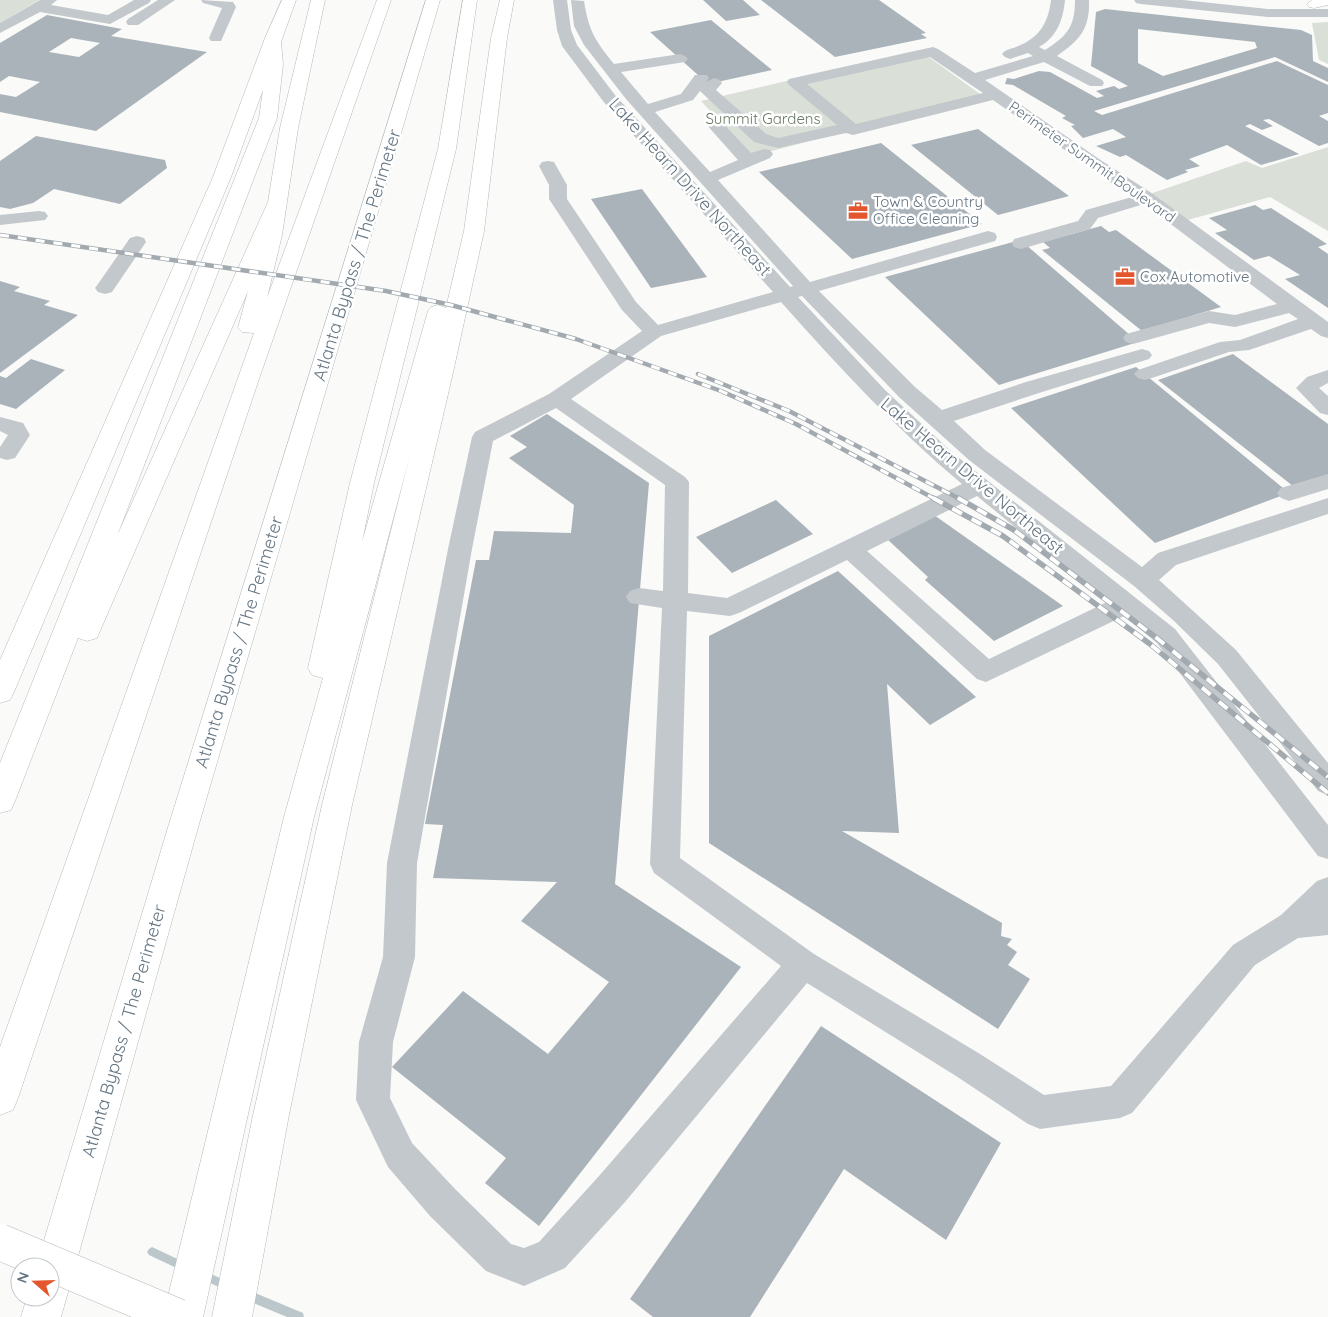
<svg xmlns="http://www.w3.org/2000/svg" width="1328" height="1317" font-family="Quicksand,sans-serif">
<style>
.green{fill:#dadfd7}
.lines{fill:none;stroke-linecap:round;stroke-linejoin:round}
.stream{fill:#bbc7cb;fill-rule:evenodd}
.building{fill:#aab3b9;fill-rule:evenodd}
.major-casing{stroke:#b5babe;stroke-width:1}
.highway-casing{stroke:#b4b9bd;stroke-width:1}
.minor{fill:#c3c8cc;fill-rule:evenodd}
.major{fill:#fff;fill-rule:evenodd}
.highway{fill:#fff;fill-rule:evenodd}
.rail-far1-casing{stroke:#a2aab0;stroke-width:4.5}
.rail-casing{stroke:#a2aab0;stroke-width:5.5}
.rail-far1{stroke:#fff;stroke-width:3;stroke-dasharray:9;stroke-linecap:butt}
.rail{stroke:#fff;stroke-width:4;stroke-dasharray:11;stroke-linecap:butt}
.major-bridge-casing{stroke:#b5babe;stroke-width:37;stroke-linecap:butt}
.major-bridge{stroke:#fff;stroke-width:36}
.labels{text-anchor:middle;stroke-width:5;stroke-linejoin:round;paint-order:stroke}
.far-park-label{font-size:15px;fill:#687a64;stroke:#fff}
.far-street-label{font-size:15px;fill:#657683;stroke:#fff}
.far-poi-label{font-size:15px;fill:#657683;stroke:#fff;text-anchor:start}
.street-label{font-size:18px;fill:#657683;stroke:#fff}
</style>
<rect width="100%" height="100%" fill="#fafaf8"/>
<!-- green -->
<path class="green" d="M0 0H39L0 23Z
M1328 22V64L1319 60 1312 23Z
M919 50 983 96 752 156 701 101Z
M1328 147V231L1270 197 1177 223 1141 197 1246 161 1262 168Z"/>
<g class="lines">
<!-- stream -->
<path class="stream" d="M152 1247 186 1263 188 1266 186 1269 183 1271 149 1255 147 1252 149 1249Z
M205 1271 230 1283 232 1286 230 1289 227 1291 202 1279 200 1276 202 1273Z
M248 1290 303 1313 304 1317H287L244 1299 243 1295 244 1291Z"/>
</g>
<!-- building -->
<path class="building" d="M703 0H743L760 15 726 21Z
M761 0H879L926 33 921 34 927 38 835 57Z
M1105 9 1301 30 1312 35 1313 61 1328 68V82L1275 57 1094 111 1102 115 1277 61 1328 85V113L1319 116 1328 121V143L1319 146 1269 119 1263 120 1273 126 1262 130 1250 124 1245 126 1299 154 1261 165 1227 145 1189 159 1200 166 1185 170 1188 172 1167 180 1126 155 1120 157 1096 146 1126 137 1113 129 1083 138 1071 126 1075 125 1062 118 1066 116 1013 85 1005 84 1007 78 1014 79 1039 71 1050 72 1097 98 1104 96 1096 91 1114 86 1119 89 1128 86 1091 66 1096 12ZM1138 29 1255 42 1257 48 1163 76 1138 63Z
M47 15 122 29 111 36 207 52 96 131 0 112V94L16 97 40 82 9 76 0 82V43ZM71 38 100 43 79 57 49 52Z
M711 20 772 70 708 84 650 32Z
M978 129 1069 196 998 215 911 145Z
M36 136 165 160 167 168 120 204 54 189 33 203 10 209 0 207V161Z
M881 143 982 224 852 259 759 172Z
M642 189 707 277 651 288 591 199Z
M1255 205 1263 210 1271 208 1327 244 1318 247 1328 254V308L1285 279 1300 275 1269 256 1254 260 1215 233 1227 230 1209 218Z
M1101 226 1109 232 1116 230 1221 307 1142 331 1042 250 1050 248 1043 242Z
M1013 242 1025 244 1138 342 999 385 885 277Z
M0 281 20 287 14 291 50 301 44 305 78 315 0 373Z
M1233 354 1328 424V478L1298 490 1158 380Z
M31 359 65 370 16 409 0 404V376L6 378Z
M1136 367 1289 493 1155 543 1011 408Z
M547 414 649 483 615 884 741 967 539 1226 485 1183 506 1158 392 1067 463 991 548 1054 609 982 521 921 557 882 433 878 443 825 425 824 476 560H489L494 531 571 533 574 505 509 458 527 447 510 436Z
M776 500 813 534 732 573 696 537Z
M934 515 1063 606 994 641 925 580 928 577 887 539Z
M838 571 976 697 930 725 887 684 899 833 842 831 1002 923 1001 936 1012 939 1007 945 1017 952 1008 965 1030 979 998 1029 709 843V636Z
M821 1026 1001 1143 946 1240 844 1169 750 1317H653L630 1299Z"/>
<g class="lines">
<defs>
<path id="major" d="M1328 0V5L1314 8 1309 7 1307 4 1312 0Z"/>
<path id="highway" d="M282 0H296L281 42 283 64 277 118 117 536 268 202 280 128 311 0H325L298 128 282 235 267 298 377 0H391L260 376 18 1098 13 1110 0 1115V1047L254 333 242 332 238 328 248 291 100 631 97 638 87 641 78 638 15 801 11 810 0 813V763L259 118 263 90 231 177 14 692 10 700 0 703V660L213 177 265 38Z
M426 0H440L199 824 61 1317H21L27 1297H50V1267H36L169 824Z
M463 0H477L456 149 374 483 362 542 428 311 431 307 438 305 446 308 464 231 491 38 500 0H514L507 38 484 231 452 377 352 805 288 1120 252 1317H212L252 1120 322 805 410 455 314 817 203 1317H163L284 817 323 678 312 675 308 668 350 483 438 149Z"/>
</defs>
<!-- major casing -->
<use href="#major" class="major-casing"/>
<!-- highway casing -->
<use href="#highway" class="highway-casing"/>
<!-- minor -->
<path class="minor" d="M40 0H57L51 5 108 15 134 0H151L149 3 110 24 40 12 0 33V23Z
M158 0H175L138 25H128L126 22 128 19Z
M201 0 233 2 236 7 221 41H211L209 38 222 8 203 3Z
M553 0H567L571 30 577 45 615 95 790 287 793 286 626 99 584 45 574 26 571 0 584 1C589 32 595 40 614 64L680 54 685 56 688 59 685 62 621 72 648 104 681 94 695 75H707L709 78 706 82 714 78 720 80 722 83 716 90 766 134 778 138 837 125 789 85 787 82 789 79 933 47 938 49 975 73 1033 56 1028 53 1010 59 1005 57 1002 54C1006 49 1011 49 1016 47 1039 38 1048 24 1051 0H1065C1063 20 1057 37 1039 47L1045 50C1067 36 1075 27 1075 0H1089C1090 29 1080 40 1057 56L1102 80 1104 83 1102 86H1090L1044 62 985 80 1099 159 1153 194 1328 322V338L1321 336 1311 329 1249 350 1229 352 1152 378 1145 380 1138 378 1134 374 1138 370 1220 342 1240 340 1298 319 1289 313 1235 327 1209 323 1133 344 1126 342 1123 338 1126 334 1202 313 1209 311 1235 315 1277 304 1144 204 1098 218 1090 229 1021 249 1014 247 1012 243 1014 239 1078 221 1086 210 1132 197 993 100 853 135 846 133 778 148 754 142 700 91 693 100 655 112 710 172 738 160 706 124 704 121 706 118H718L751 153 764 149 770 150 773 154 770 158 718 180 810 282 981 233 988 231 995 233 997 237 995 241 819 291 915 387 942 410 1026 382 1135 351 1142 349 1149 351 1152 355 1149 359 1042 392 954 421 985 450 1142 567 1158 553 1328 498V514L1176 565 1159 580 1236 650 1328 763V795L1318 791 1218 664 1174 621 1134 586 969 460 899 397 802 296 798 297 885 390 954 454 1175 629 1328 825V859L1318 856 1157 643 1124 616 986 682 977 679 847 560 739 613 730 616 687 611 680 858 814 954 980 1054 1044 1095 1111 1086 1233 945 1281 915 1317 881 1328 877V935L1298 938 1255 965 1132 1113 1120 1118 1040 1129 1028 1124 956 1076 807 983 625 1202 565 1268 524 1286 486 1271 430 1216 388 1167 356 1100 359 1042 383 957 387 863 448 549 472 437 475 432 549 394 642 331 622 310 549 199V185L539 166 542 162 548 161 554 162 567 185V199L636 302 658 325 773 292 603 101 562 46 557 30ZM930 57 983 93 856 124 807 84ZM781 302C838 366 896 429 962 484L727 598 688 593 689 482 685 477 571 399 661 336ZM556 408 665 485 663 591 639 588 630 591 626 597 630 603 662 608 650 864 654 873 781 966 599 1176 539 1242 524 1248 511 1244 456 1190 412 1143 390 1098 393 1042 415 957 417 863 472 549 493 441ZM977 496 1107 602 989 659 867 551Z
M1134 0H1183L1268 9H1328V17H1268L1141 4 1136 3Z
M39 211 45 212 48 216 45 220 0 225V215Z
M137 236 144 238 146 242 112 292 105 294 98 292 95 288 98 284 130 238Z
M1328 370V383L1319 388 1328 396V415L1320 413 1296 388 1307 377Z
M0 417 23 423 30 435 15 458 7 460 0 458V447L8 435 0 431Z
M1328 474V489L1289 501 1281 498 1277 493 1281 488Z"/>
<!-- major -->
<use href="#major" class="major"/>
<!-- highway -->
<use href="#highway" class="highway"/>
<defs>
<path id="rail-far1" d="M0 235 386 291 451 305 576 339 721 391 796 424 935 499
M698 374 789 411 960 499"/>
<path id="rail" d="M933 498 1003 536 1150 644 1328 793
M958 498 1014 530 1158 639 1328 777"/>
</defs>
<!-- rail-far1 casing -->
<use href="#rail-far1" class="rail-far1-casing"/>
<!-- rail casing -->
<use href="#rail" class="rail-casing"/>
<!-- rail-far1 -->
<use href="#rail-far1" class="rail-far1"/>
<!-- rail -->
<use href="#rail" class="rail"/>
<defs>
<path id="major-bridge" d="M0 1242 178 1317"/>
</defs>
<!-- major-bridge casing -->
<use href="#major-bridge" class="major-bridge-casing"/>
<!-- major-bridge -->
<use href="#major-bridge" class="major-bridge"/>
</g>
<!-- icons -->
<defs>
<symbol id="office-bare" viewBox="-9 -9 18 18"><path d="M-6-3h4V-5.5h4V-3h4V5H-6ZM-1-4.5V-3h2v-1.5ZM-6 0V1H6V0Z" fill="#e4572e" stroke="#fff" stroke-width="2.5" paint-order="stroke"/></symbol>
</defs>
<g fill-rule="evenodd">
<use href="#office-bare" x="844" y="197" width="28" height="28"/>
<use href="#office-bare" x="1111" y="263" width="28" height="28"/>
</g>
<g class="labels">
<!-- far-park labels -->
<g class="far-park-label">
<text x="763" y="124">Summit Gardens</text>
</g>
<!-- far-street labels -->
<g class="far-street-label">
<text transform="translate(1092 162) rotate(35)" y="5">Perimeter Summit Boulevard</text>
</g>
<!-- far-poi labels -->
<g class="far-poi-label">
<text x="873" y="207">Town &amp; Country<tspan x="873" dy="17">Office Cleaning</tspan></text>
<text x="1140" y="282">Cox Automotive</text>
</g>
<!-- street labels -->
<g class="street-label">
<text transform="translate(690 187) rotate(48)" y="6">Lake Hearn Drive Northeast</text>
<text transform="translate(357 255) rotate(-73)" y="6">Atlanta Bypass / The Perimeter</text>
<text transform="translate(972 476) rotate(40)" y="6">Lake Hearn Drive Northeast</text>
<text transform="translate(239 642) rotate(-73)" y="6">Atlanta Bypass / The Perimeter</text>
<text transform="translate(124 1031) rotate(-74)" y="6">Atlanta Bypass / The Perimeter</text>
</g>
</g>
<!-- north arrow -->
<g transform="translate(35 1282) rotate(290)"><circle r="24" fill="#ffffff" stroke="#c1c8cd"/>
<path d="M0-4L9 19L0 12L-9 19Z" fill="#e4572e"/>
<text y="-8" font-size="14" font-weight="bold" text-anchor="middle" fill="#657683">N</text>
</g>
</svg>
